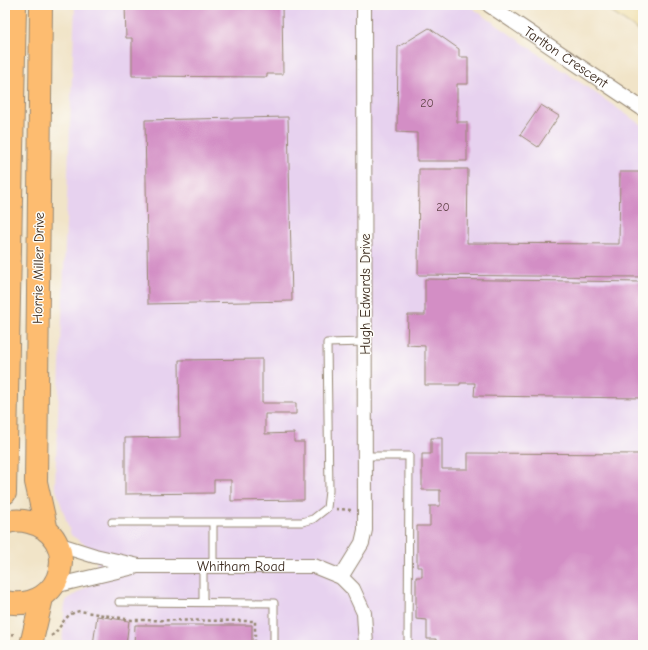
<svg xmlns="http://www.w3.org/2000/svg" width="648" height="650" font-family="'Comic Neue',sans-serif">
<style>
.built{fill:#e7d2ef}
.sand{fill:#eeda9e;stroke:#94825e}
.building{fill:#d38ec5}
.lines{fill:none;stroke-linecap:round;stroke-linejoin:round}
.service-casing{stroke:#968773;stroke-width:9}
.minor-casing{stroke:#968773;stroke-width:16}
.primary-casing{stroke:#968773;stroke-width:24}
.path{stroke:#968773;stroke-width:2.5;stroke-dasharray:3 3;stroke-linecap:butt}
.service{stroke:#fff;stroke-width:7}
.minor{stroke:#fff;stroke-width:14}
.primary{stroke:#fdbc70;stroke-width:22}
.labels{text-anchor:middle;stroke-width:3;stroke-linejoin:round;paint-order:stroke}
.number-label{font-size:12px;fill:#614348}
.street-label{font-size:14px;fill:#3b2a1e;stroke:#fdfcf7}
</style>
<rect width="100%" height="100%" fill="#fdfcf7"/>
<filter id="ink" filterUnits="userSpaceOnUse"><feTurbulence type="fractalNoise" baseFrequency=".025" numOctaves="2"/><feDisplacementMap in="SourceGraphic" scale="8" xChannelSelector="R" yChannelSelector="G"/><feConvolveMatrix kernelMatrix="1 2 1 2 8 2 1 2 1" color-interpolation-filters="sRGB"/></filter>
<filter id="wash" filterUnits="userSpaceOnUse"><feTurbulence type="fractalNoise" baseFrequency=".012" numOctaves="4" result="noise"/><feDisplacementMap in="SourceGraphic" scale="16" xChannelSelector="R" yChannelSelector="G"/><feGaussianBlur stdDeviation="0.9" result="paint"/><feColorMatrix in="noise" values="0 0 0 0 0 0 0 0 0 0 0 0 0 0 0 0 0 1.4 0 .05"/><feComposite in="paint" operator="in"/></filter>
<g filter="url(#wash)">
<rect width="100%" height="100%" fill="#f1e4c8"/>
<!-- built -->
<path class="built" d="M75 5H468L643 126V645H62L65 601 96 581 97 553 71 535 55 486Z"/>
<!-- sand -->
<path class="sand" d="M601 5H643V34Z"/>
<g id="blocks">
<!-- building -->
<path class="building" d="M125 5H282L283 74H267V77L132 76V38H126Z
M429 28 459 49V57H468V84H457V122H467V161H417V133L397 132 398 47Z
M541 105 559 116 538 147 520 135Z
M288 117 292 301 148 304 145 120Z
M419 169H468L467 243 619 244 620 172H643V277L418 275Z
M425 279 643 282V398L474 396 475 383H460V385H425V346L407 345 408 315H425Z
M262 359V403H296V414H265V434L294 433V442H304V500L231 501V480H214V493L125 494V438L180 437 179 360Z
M431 438H442V469H468V453L643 454 642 645H436V639H427V620L416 619V577H422V567H417V526H430V506H440V490H422V454H431Z
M97 616 129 621 126 645H93Z
M135 625H252V645H134Z"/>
</g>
</g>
<g filter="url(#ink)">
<use href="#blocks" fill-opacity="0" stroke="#968773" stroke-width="1"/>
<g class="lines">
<defs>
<path id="service" d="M366 456H409L408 645
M112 522H213V567
M213 522H302L313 519 327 508 329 491 327 343 366 342
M119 602 274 603V645
M203 602V567"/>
<g id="minor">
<path id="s1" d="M489 5 643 109"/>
<path id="s2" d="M57 544 95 556 139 566H314L341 577 353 589 364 613 366 645"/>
<path d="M341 577 362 543 365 530 364 5"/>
<path d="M54 586 134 567"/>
</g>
<path id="primary" d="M41 5 36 482 47 531
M5 493 15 5
M5 523C12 520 21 520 29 522 81 534 67 614 5 602
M31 645 42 598"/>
</defs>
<!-- service casing -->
<use href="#service" class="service-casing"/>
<!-- minor casing -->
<use href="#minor" class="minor-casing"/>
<!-- primary casing -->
<use href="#primary" class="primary-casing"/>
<!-- path -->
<path class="path" d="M336 509 353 510
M5 635 16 634
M51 636C64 627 61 615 80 611L132 620 255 621V645"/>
<!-- service -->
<use href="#service" class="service"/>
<!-- minor -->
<use href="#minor" class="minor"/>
<!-- primary -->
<use href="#primary" class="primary"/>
</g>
</g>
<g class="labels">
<!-- number labels -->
<g class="number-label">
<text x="427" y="107">20</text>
<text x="443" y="211">20</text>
</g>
<!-- street labels -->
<g class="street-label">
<text dy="5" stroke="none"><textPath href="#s1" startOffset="93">Tarlton Crescent</textPath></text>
<text transform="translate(38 268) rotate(-89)" y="5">Horrie Miller Drive</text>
<text transform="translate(365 294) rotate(-90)" y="5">Hugh Edwards Drive</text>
<text dy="5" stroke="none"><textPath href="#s2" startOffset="187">Whitham Road</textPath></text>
</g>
</g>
<!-- margin -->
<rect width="648" height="650" fill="none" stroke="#fdfcf7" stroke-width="20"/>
</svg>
